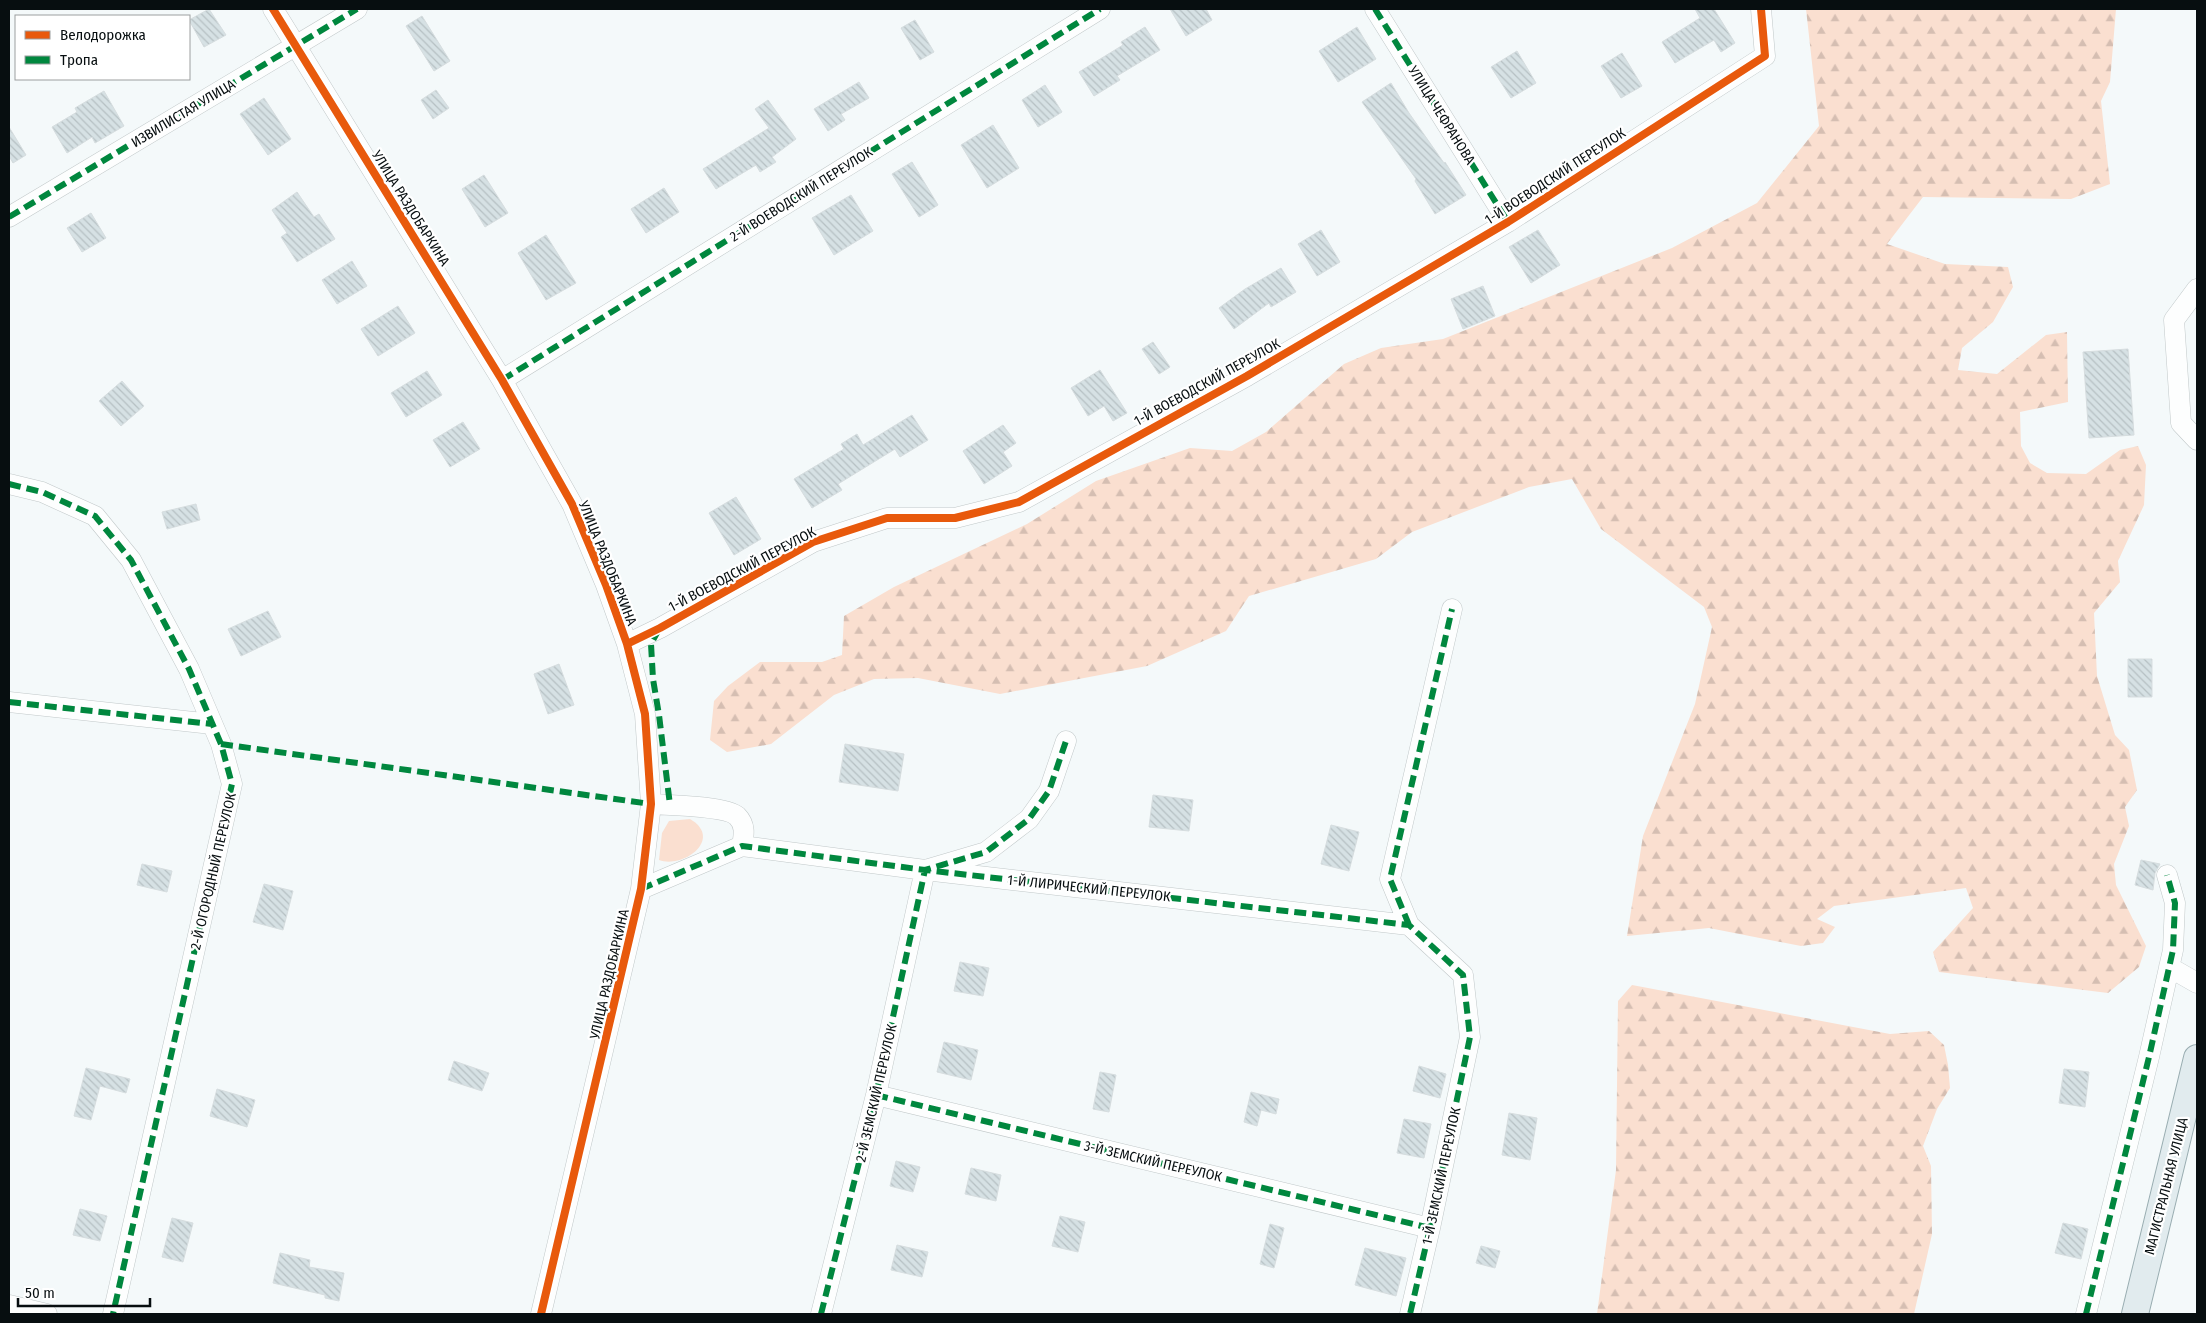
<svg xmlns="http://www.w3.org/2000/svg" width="2206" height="1323" font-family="'Fira Sans Condensed',sans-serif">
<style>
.green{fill:#fadfd0}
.forest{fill:url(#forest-firs)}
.building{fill:url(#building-back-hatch);stroke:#d6dddf}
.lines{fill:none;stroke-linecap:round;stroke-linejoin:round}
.minor-casing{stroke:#c1c8c9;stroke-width:21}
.major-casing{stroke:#99adb1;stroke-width:28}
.minor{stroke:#fdfefe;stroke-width:20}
.major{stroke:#e1ebee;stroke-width:26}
.quiet{stroke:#00873e;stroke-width:6;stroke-dasharray:12 6;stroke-linecap:butt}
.cycleway-casing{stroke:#fff;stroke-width:11}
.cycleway{stroke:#e8590c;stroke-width:8}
.labels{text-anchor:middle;stroke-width:4.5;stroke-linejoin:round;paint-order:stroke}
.street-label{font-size:14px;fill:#070e10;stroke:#fff}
</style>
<defs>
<pattern id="forest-firs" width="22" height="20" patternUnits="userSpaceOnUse" patternTransform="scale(1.25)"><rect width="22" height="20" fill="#fadfd0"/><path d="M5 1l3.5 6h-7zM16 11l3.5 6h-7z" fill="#d5beb2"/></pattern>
<pattern id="building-back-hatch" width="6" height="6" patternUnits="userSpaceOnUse" patternTransform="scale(1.25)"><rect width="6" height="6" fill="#d6e1e4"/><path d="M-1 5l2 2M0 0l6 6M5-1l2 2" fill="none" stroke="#b6c0c3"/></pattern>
</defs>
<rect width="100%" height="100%" fill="#f4f9fa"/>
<!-- green -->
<path class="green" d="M690 819C724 839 683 869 659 860L662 833 669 821Z"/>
<!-- forest -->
<path class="forest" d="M1806 9H2116L2110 82 2101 101 2110 184 2071 199 1923 197 1887 244 1945 264 2008 267 2013 287 1993 322 1962 348 1958 370 1997 374 2046 335 2067 332 2068 402 2020 412 2021 446 2030 463 2047 473 2086 474 2120 450 2138 446 2146 465 2144 505 2118 561 2120 582 2094 613 2097 676 2115 735 2129 750 2137 790 2125 807 2129 826 2114 864 2116 885 2146 946 2139 967 2108 993 1939 972 1933 952 1973 908 1966 888 1834 906 1817 919 1835 927 1823 943 1801 946 1709 928 1627 936 1643 836 1695 704 1712 627 1704 607 1601 529 1572 479 1529 487 1412 532 1376 559 1249 596 1226 631 1147 666 1000 694 918 678 874 679 834 695 771 744 727 752 710 740 714 701 728 686 760 662H822L842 655 844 616 894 587 1027 524 1096 481 1190 448 1232 451 1266 432 1344 364 1381 348 1443 339 1672 248 1757 203 1819 126Z
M1632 985 1890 1034 1929 1031 1944 1045 1948 1065 1950 1088 1937 1109 1923 1146 1931 1166 1932 1234 1914 1314H1597L1616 1170 1618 1001Z"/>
<!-- building -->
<path class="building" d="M209 9 226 35 204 47 189 20Z
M1170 9H1206L1212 20 1186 36Z
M1695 9H1714L1735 43 1721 52 1714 40 1675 63 1662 42 1700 18Z
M422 16 450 61 434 71 406 26Z
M915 20 934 52 920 60 901 28Z
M1145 27 1160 50 1117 76 1120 80 1094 96 1079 72 1123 45 1121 42Z
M1357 27 1376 59 1338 82 1319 51Z
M1517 51 1536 83 1511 98 1491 67Z
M1622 53 1642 86 1621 98 1601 66Z
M859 82 869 98 841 114 845 120 828 131 814 109Z
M1391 83 1409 113 1444 163 1445 162 1466 195 1435 214 1415 181 1416 179 1362 102Z
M1045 85 1062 112 1038 127 1022 100Z
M436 90 449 108 433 119 421 100Z
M104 91 124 126 95 143 92 137 67 153 52 127 77 112 75 108Z
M264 98 291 139 268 155 240 114Z
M768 100 796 139 772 157 776 162 760 172 756 165 716 189 703 169 769 128 755 109Z
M993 125 1019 168 987 188 961 145Z
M9 127 26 155 13 163 9 156Z
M912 162 938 205 919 217 892 174Z
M484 175 508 213 485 227 462 189Z
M664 188 679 212 646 233 631 209Z
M297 192 314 217 319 214 335 239 297 262 281 237 287 233 272 210Z
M851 195 873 231 834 255 812 218Z
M91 213 106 238 82 252 67 228Z
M1321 230 1340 262 1317 276 1298 244Z
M1538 230 1560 265 1531 283 1509 247Z
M546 235 576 283 546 300 518 253Z
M352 261 367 286 337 304 322 280Z
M1281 268 1296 292 1271 307 1269 303 1234 329 1219 308 1245 289Z
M1483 286 1495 316 1463 329 1451 299Z
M398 306 415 333 378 356 361 329Z
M1153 342 1170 367 1159 374 1142 349Z
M2128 349 2134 435 2089 438 2083 352Z
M1100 370 1127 413 1113 421 1104 406 1088 416 1071 388Z
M427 371 442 395 406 417 391 393Z
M122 381 144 406 121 426 99 401Z
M912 415 928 440 900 457 895 449 838 484 842 490 812 508 794 479 844 449 841 444 857 434 863 445Z
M463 422 480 449 450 467 433 440Z
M1003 425 1016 443 1003 452 1012 466 984 484 963 451Z
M736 497 761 539 734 555 709 513Z
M196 504 200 520 167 529 162 512Z
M268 611 281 637 241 656 228 629Z
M2128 659H2152V697H2128Z
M559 664 574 705 548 714 534 674Z
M845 744 904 754 898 791 839 782Z
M1153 795 1193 800 1189 831 1149 827Z
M1331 825 1359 832 1349 871 1321 864Z
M2141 860 2160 864 2155 873 2153 890 2135 885Z
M142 864 172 871 167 892 137 885Z
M264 884 293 891 283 930 253 922Z
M960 962 989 968 983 996 954 991Z
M944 1042 978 1050 971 1080 937 1072Z
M454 1061 489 1073 482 1091 448 1080Z
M1419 1066 1446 1074 1440 1098 1413 1091Z
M86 1068 130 1079 126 1093 100 1086 91 1120 74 1116Z
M2064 1069 2089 1072 2085 1107 2059 1103Z
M1100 1072 1116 1075 1109 1112 1093 1109Z
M217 1089 255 1100 247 1127 210 1116Z
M1251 1092 1279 1099 1276 1114 1261 1110 1257 1126 1244 1122Z
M1509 1113 1537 1118 1530 1160 1502 1155Z
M1404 1119 1431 1124 1424 1158 1397 1153Z
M896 1161 920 1167 913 1192 890 1186Z
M971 1168 1001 1175 996 1201 965 1194Z
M80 1209 107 1216 100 1241 73 1235Z
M1060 1216 1085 1222 1078 1252 1052 1246Z
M172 1218 193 1223 183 1262 162 1257Z
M2063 1223 2088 1229 2081 1259 2055 1253Z
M1270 1224 1284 1228 1274 1268 1260 1264Z
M897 1245 928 1252 922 1277 891 1270Z
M1481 1246 1500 1251 1495 1268 1476 1263Z
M1365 1248 1406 1258 1396 1296 1355 1285Z
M280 1253 310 1260 309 1267 344 1273 339 1301 325 1298V1295L273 1283Z"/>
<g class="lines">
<defs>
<path id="minor" d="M273 9 502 380 572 504 606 585 627 644 645 714 651 804 641 889 541 1314
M1375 9 1508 222
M9 217 357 9
M2197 289 2174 320 2181 423 2197 440
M502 380 1100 9
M9 484 42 492 95 516 131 560 189 669 221 744 232 784 113 1314
M627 644 660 628 813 542 887 518H955L1019 502 1247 376 1508 222 1765 56 1761 9
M9 702 212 724
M651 804C668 805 726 806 737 816 746 825 744 835 742 846
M641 889 742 846 925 870 1409 925 1463 975 1470 1037 1430 1228 1410 1314
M1409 925 1390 879 1452 609
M2169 967 2197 983
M876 1095 1430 1228
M9 1305 47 1314
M821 1314 876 1095 925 870 986 852 1029 819 1049 791 1066 741
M2086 1314 2149 1057 2173 950 2175 903 2167 875"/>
<path id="major" d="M2135 1314 2197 1058"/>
</defs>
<!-- minor casing -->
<use href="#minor" class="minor-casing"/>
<!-- major casing -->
<use href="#major" class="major-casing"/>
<!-- minor -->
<use href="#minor" class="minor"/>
<!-- major -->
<use href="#major" class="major"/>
<!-- quiet -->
<path class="quiet" d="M1375 9 1508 222
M9 217 357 9
M502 380 1100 9
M9 484 42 492 95 516 131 560 189 669 221 744 232 784 113 1314
M659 629 651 644 653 679 659 715 670 805
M9 702 212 724
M221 744 651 804
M641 889 742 846 925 870 1409 925 1463 975 1470 1037 1430 1228 1410 1314
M1409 925 1390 879 1452 609
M876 1095 1430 1228
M821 1314 876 1095 925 870 986 852 1029 819 1049 791 1066 741
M2086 1314 2149 1057 2173 950 2175 903 2167 875"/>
<defs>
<path id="cycleway" d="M273 9 502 380 572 504 606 585 627 644 645 714 651 804 641 889 541 1314
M627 644 660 628 813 542 887 518H955L1019 502 1247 376 1508 222 1765 56 1761 9"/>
</defs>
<!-- cycleway casing -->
<use href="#cycleway" class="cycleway-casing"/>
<!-- cycleway -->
<use href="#cycleway" class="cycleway"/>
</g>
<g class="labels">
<!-- street labels -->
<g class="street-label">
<text transform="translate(183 113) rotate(-31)" y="5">ИЗВИЛИСТАЯ УЛИЦА</text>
<text transform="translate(1442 115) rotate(58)" y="5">УЛИЦА ЧЕФРАНОВА</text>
<text transform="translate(1555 176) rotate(-33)" y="5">1-Й ВОЕВОДСКИЙ ПЕРЕУЛОК</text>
<text transform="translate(801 194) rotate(-32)" y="5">2-Й ВОЕВОДСКИЙ ПЕРЕУЛОК</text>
<text transform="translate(411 208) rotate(58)" y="5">УЛИЦА РАЗДОБАРКИНА</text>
<text transform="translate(1207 382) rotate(-29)" y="5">1-Й ВОЕВОДСКИЙ ПЕРЕУЛОК</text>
<text transform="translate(608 563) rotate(68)" y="5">УЛИЦА РАЗДОБАРКИНА</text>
<text transform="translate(742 569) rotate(-28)" y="5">1-Й ВОЕВОДСКИЙ ПЕРЕУЛОК</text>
<text transform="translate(213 871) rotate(-77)" y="5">2-Й ОГОРОДНЫЙ ПЕРЕУЛОК</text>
<text transform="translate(1089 888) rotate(6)" y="5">1-Й ЛИРИЧЕСКИЙ ПЕРЕУЛОК</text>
<text transform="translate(609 974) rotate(-77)" y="5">УЛИЦА РАЗДОБАРКИНА</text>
<text transform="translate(876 1093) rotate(-77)" y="5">2-Й ЗЕМСКИЙ ПЕРЕУЛОК</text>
<text transform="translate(1153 1161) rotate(13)" y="5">3-Й ЗЕМСКИЙ ПЕРЕУЛОК</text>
<text transform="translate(1441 1176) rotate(-78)" y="5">1-Й ЗЕМСКИЙ ПЕРЕУЛОК</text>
<text transform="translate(2166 1186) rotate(-76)" y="5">МАГИСТРАЛЬНАЯ УЛИЦА</text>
</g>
</g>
<!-- border -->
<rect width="2206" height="1323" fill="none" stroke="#070e10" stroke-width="20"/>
<!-- legend -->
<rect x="15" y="15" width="175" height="65" fill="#ffffff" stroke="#9c9f9f"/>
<rect x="25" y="31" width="25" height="8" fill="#e8590c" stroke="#9c9f9f"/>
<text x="60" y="40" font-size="15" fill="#070e10">Велодорожка</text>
<rect x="25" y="56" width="25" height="8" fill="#00873e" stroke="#9c9f9f"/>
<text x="60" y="65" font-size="15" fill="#070e10">Тропа</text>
<!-- scale -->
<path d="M18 1298v8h132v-8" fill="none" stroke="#070e10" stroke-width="2.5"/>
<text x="25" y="1298" font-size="15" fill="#070e10" stroke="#ffffff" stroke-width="4" paint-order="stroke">50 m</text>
</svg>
